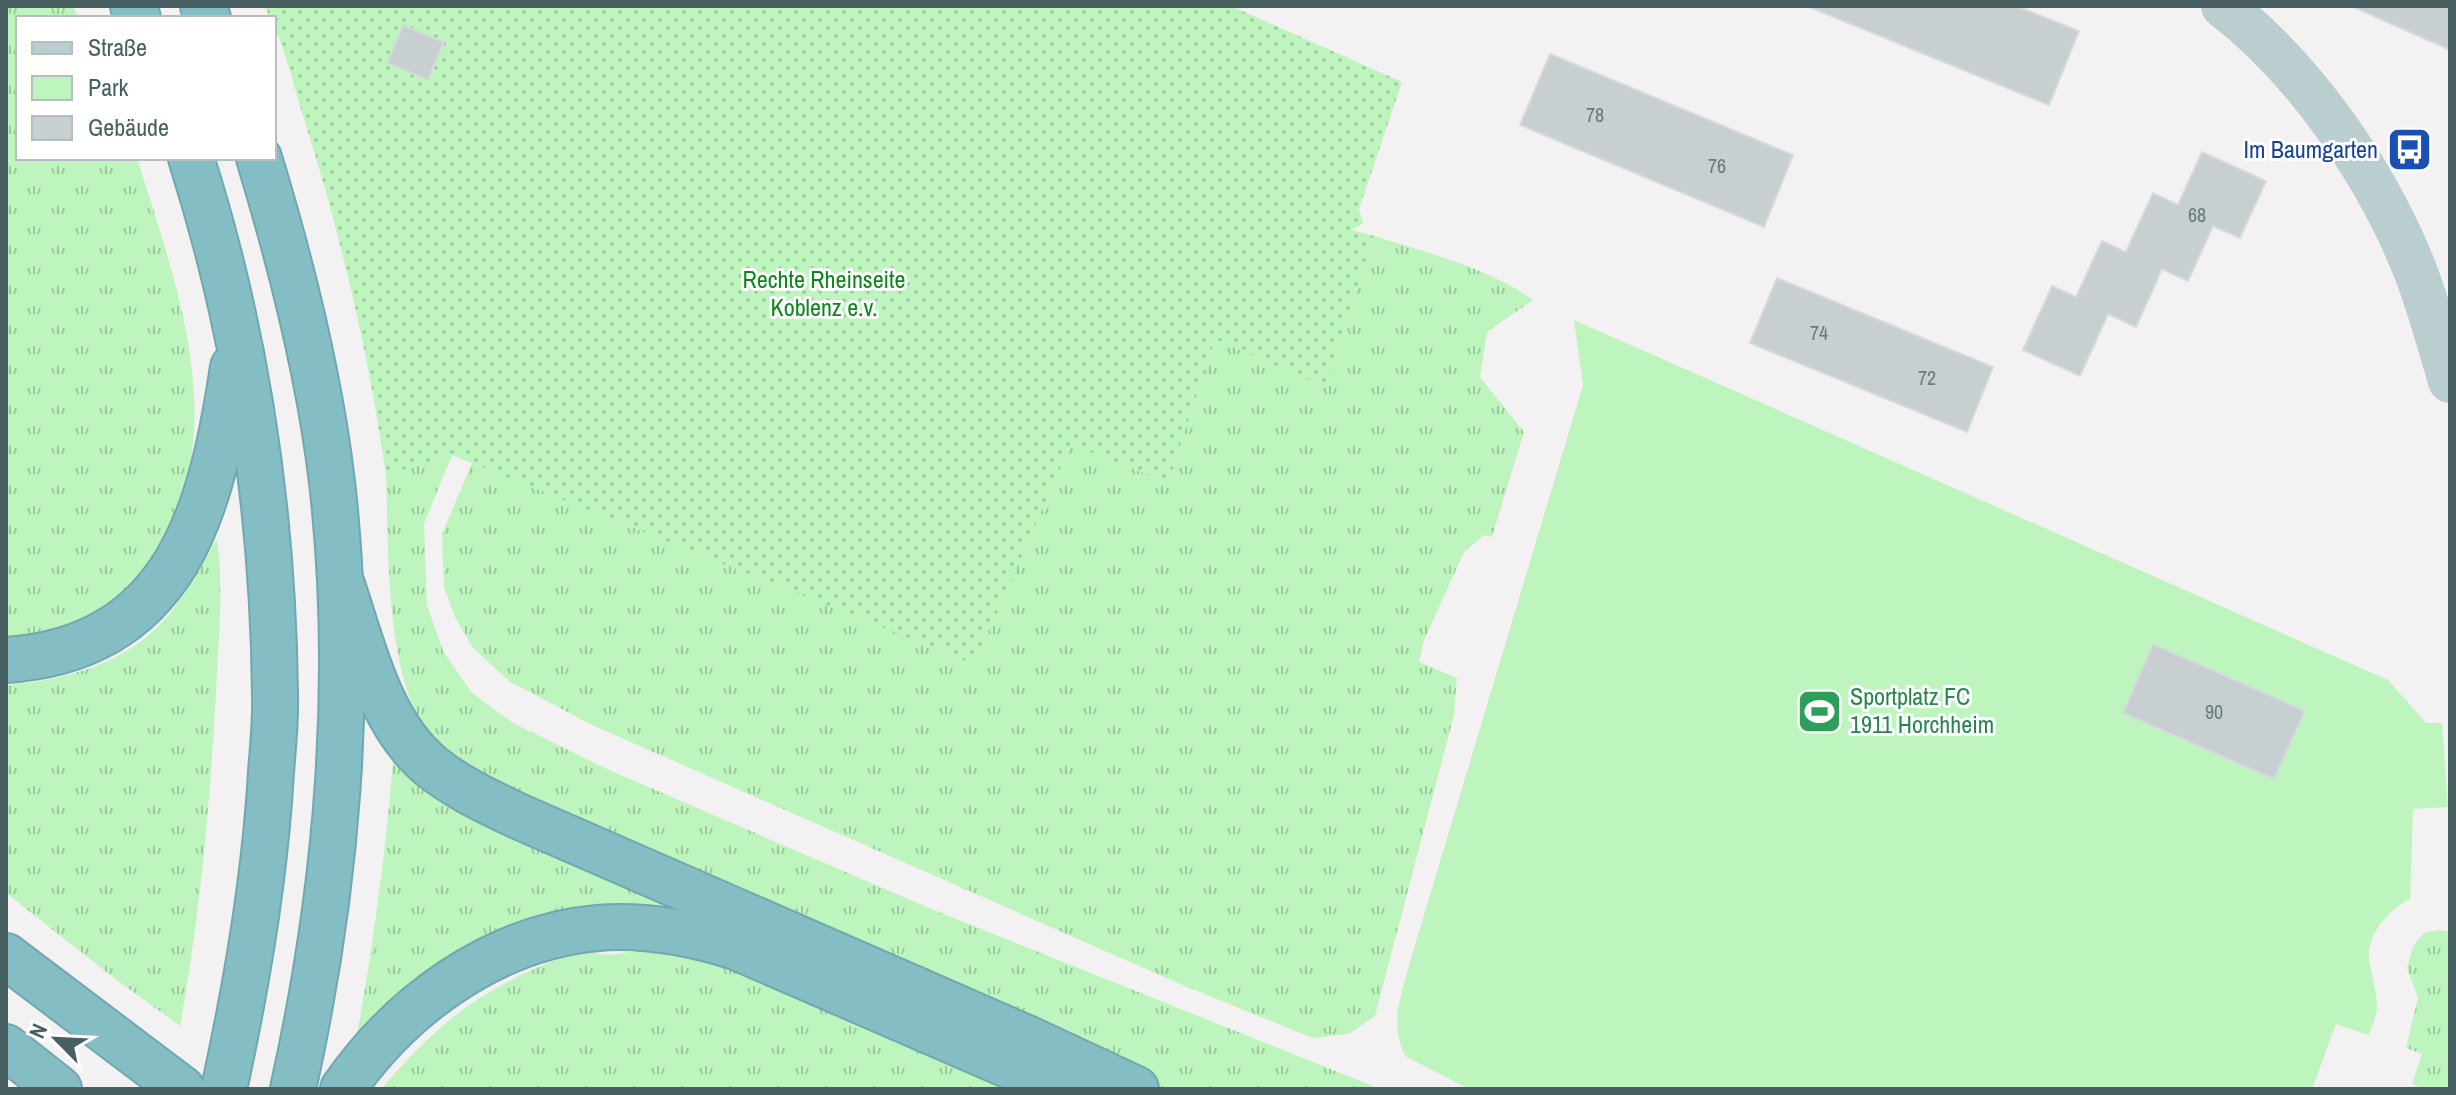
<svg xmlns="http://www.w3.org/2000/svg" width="2456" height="1095" font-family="'Archivo Narrow',sans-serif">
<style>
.grass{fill:url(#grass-tufts)}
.park{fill:#bef4bd}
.garden{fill:url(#garden-dots)}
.building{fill:#c8cfd1;stroke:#d5dbdd;stroke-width:2}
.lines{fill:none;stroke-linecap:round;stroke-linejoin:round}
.highway-casing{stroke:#70a8b0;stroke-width:48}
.minor{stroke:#bbcecf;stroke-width:44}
.highway{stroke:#85bdc4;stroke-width:44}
.labels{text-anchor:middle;stroke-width:6;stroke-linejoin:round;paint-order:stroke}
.number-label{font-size:20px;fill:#677b7d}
.transit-label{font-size:24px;fill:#164399;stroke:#fff;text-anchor:end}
.park-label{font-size:24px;fill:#0e861b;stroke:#fff}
.leisure-label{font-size:24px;fill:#27864d;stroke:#fff;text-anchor:start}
</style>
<defs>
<pattern id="grass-tufts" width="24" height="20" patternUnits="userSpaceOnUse" patternTransform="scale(2)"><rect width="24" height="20" fill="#bef4bd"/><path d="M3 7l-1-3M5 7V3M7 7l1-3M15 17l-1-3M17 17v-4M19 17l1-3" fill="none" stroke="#9cc99d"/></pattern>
<pattern id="garden-dots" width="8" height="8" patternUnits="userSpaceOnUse" patternTransform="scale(2)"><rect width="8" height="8" fill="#bef4bd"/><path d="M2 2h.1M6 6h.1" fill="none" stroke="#9cc99d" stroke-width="1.8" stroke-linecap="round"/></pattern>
</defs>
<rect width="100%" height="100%" fill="#f4f1f2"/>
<!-- grass -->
<path class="grass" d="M6 6H73L78 18H18V158H137C174 278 225 407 171 529 165 541 161 557 153 568 146 578 110 609 99 616 72 633 37 637 6 643Z
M1374 236C1427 253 1487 267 1533 300L1487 332 1480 377 1524 432 1492 537 1484 535 1464 552 1424 640 1419 662 1457 678 1454 715 1375 1016 1349 1034 1313 1038 1180 984 590 724 509 681 473 648 455 617 444 587 442 534 472 463 974 663 1071 443 1168 483 1215 339 1326 386Z
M452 455 424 524 427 605 443 651 472 693 513 723 609 770 929 908 1380 1089H1162L519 797C492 782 451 763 432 739 384 679 389 549 386 475Z
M217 539C224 588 218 642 216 692 210 804 200 916 180 1026L118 981 6 893V685C64 681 128 663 167 617 187 593 200 565 217 539Z
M394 750 663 899 658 913 636 911 356 1039C374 943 386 848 394 750Z
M2439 930 2450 932V1089H2424L2412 1084 2422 1054 2406 1048 2418 998 2407 968 2413 946 2424 933Z
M579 951 609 955 637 951 685 954 743 964 1028 1089H381C444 1016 488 984 579 951Z"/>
<!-- park -->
<path class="park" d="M1574 320 2388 680 2426 723H2442L2448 807 2413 809 2410 899C2389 910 2367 933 2369 959 2371 974 2376 989 2377 1004 2378 1014 2372 1026 2369 1035L2336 1024 2312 1089H1469L1405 1056C1390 1020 1400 1001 1409 965L1583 385Z"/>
<!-- garden -->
<path class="garden" d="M265 6H1231L1402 82 1359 209 1363 223 1352 230 1374 236 1326 387 1215 339 1168 483 1071 444 974 664 452 455 386 475C369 356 342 240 306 125 295 92 288 57 274 26V18H270Z"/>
<!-- building -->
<path class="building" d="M1807 6H2016L2079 31 2049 105Z
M2351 6H2450V50Z
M403 25 444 42 428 80 387 63Z
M1550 54 1793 155 1764 227 1520 125Z
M2202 152 2266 181 2240 238 2213 226 2188 281 2162 269 2136 327 2108 314 2080 376 2023 350 2052 286 2076 297 2102 241 2126 252 2153 193 2178 205Z
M1777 278 1993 367 1967 432 1750 343Z
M2153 644 2305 711 2274 779 2123 713Z"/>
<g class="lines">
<defs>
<path id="highway" d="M133 6 138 18
M203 6 208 18
M191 158C247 333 273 509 275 694 276 720 273 746 271 772 265 879 247 984 224 1089
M259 158C291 263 319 372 332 482 355 683 337 892 293 1089
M340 579C362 642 378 723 432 767 458 788 489 802 518 816L1029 1039 1136 1089
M6 660C177 649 212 509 233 367
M6 956 182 1089
M6 1047 59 1089
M343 1089C401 1005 494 937 598 928 646 924 691 933 736 947L1063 1089"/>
</defs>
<!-- highway casing -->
<use href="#highway" class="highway-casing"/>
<!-- minor -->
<path class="minor" d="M2223 6C2305 69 2377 174 2415 270 2429 306 2439 344 2450 381"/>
<!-- highway -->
<use href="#highway" class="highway"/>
</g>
<!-- icons -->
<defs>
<symbol id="bus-square" viewBox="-11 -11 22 22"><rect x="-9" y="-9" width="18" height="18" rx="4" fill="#1a4fb4" stroke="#fff"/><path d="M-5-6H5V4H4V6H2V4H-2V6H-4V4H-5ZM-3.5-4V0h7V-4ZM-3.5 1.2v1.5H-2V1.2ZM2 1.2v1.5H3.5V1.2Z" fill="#fff"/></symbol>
<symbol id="stadium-square" viewBox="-11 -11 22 22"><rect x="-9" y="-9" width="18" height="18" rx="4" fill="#2e9e5b" stroke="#fff"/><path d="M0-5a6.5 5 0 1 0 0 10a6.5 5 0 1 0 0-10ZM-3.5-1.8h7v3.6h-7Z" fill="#fff"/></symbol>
</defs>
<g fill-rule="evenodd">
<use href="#bus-square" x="2384" y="124" width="51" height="51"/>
<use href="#stadium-square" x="1794" y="686" width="51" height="51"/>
</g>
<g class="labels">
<!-- number labels -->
<g class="number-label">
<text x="1595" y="122">78</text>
<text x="1717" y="173">76</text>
<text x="2197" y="222">68</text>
<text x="1819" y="340">74</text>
<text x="1927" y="385">72</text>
<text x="2214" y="719">90</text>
</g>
<!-- transit labels -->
<g class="transit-label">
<text x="2378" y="158">Im Baumgarten</text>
</g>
<!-- park labels -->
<g class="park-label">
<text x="824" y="288">Rechte Rheinseite<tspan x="824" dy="28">Koblenz e.v.</tspan></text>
</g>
<!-- leisure labels -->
<g class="leisure-label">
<text x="1850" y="705">Sportplatz FC<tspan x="1850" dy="28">1911 Horchheim</tspan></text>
</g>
</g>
<!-- border -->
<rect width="2456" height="1095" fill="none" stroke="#475f61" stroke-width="16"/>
<!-- legend -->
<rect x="16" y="16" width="260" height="144" fill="#ffffff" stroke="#b5bfc0" stroke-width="2"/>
<rect x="32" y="42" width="40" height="12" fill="#bbcecf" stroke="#b5bfc0" stroke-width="2"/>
<text x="88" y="56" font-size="24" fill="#475f61">Straße</text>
<rect x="32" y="76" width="40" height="24" fill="#bef4bd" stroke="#b5bfc0" stroke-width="2"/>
<text x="88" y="96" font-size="24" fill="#475f61">Park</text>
<rect x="32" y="116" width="40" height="24" fill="#c8cfd1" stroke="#b5bfc0" stroke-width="2"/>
<text x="88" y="136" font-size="24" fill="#475f61">Gebäude</text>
<!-- north arrow -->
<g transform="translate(56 1039) rotate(294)" stroke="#ffffff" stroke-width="6" paint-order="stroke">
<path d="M0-6L14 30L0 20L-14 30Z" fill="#475f61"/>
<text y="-12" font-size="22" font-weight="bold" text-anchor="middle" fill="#475f61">N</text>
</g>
</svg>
